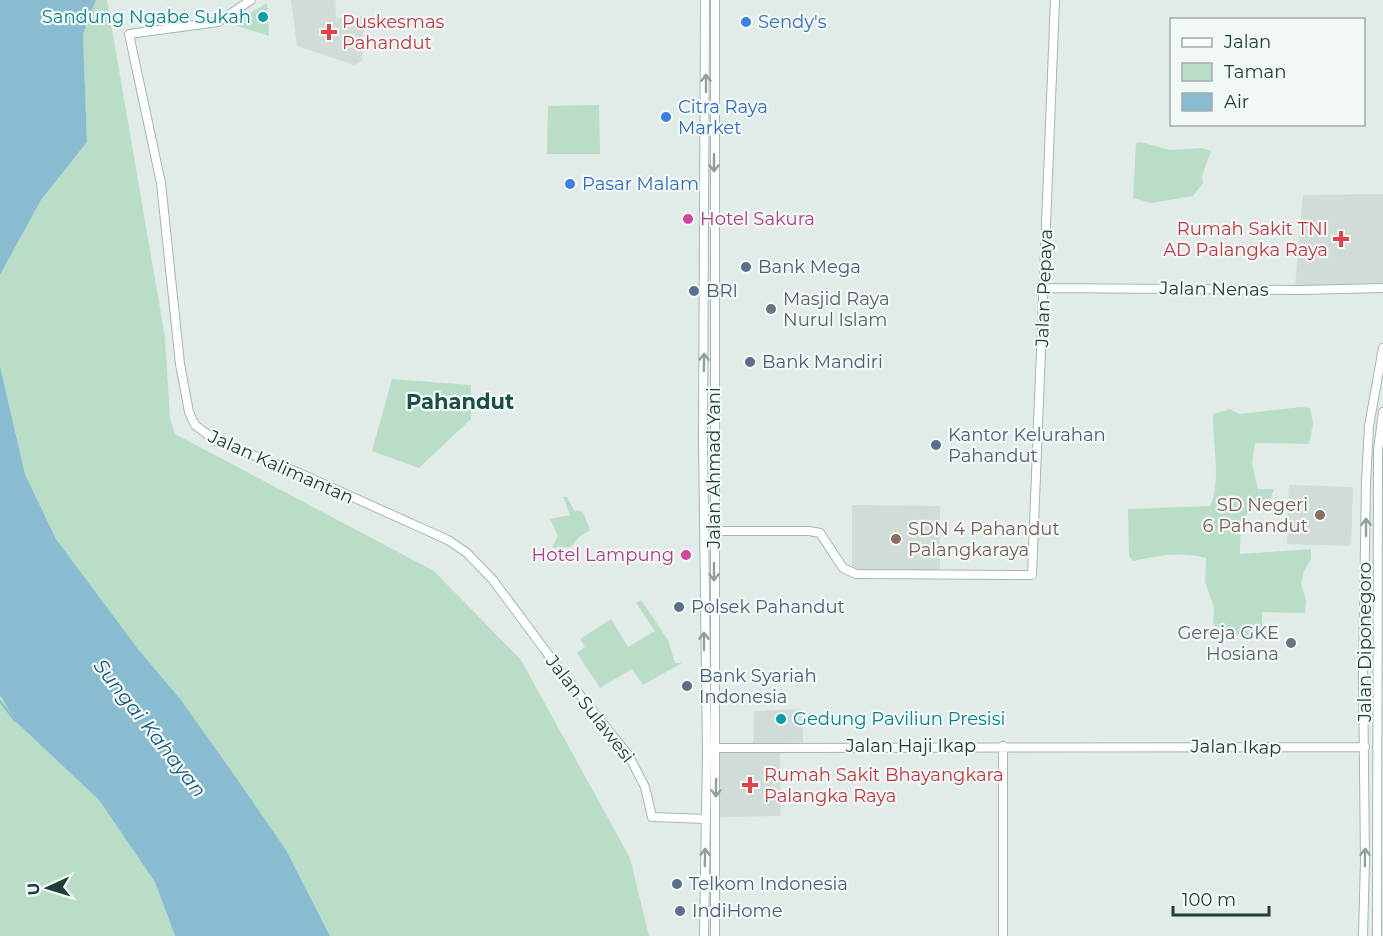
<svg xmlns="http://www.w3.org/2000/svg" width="1383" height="936" font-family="Montserrat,sans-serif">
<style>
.built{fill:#cfdcd8}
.green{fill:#baddc8}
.water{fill:#89bcd1}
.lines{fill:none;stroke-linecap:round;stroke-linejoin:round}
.stream{stroke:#89bcd1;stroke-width:2}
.secondary-casing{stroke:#a0b8b2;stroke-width:10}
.secondary{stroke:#fff;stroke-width:8}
.oneway{stroke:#909e9c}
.culture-dot{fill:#0f9aa8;stroke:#f2f8f6;stroke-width:2}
.shop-dot{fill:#3f7fe0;stroke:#f2f8f6;stroke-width:2}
.health-dot{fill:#e0444e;stroke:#f2f8f6;stroke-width:2}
.hotel-dot{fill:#d1479c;stroke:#f2f8f6;stroke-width:2}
.service-dot{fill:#5c6f8a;stroke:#f2f8f6;stroke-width:2}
.worship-dot{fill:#6b7280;stroke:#f2f8f6;stroke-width:2}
.education-dot{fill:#8d6e63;stroke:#f2f8f6;stroke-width:2}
.labels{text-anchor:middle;stroke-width:4.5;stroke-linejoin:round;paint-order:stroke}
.culture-label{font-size:18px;fill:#0d838f;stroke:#f2f8f6;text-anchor:end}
.health-label{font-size:18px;fill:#be3a42;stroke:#f2f8f6;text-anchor:start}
.shop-label{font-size:18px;fill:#366cbe;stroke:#f2f8f6;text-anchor:start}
.hotel-label{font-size:18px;fill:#b23c85;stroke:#f2f8f6;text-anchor:start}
.service-label{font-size:18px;fill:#4e5e75;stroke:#f2f8f6;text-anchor:start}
.street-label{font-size:18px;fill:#213d39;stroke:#f2f8f6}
.worship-label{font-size:18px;fill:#5b616d;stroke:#f2f8f6;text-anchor:start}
.education-label{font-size:18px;fill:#785e54;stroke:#f2f8f6;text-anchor:end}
.water-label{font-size:20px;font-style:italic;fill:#1c5c78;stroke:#f2f8f6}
.quarter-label{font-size:21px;font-weight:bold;fill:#1d4f4a;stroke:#f2f8f6}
</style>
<rect width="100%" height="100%" fill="#e1ece9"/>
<!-- built -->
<path class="built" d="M291 0H335L336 18 364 16 362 61 354 65 297 46Z
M1383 194V283L1295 286 1303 195Z
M1289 485 1353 487 1351 546 1287 544Z
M852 505 940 506V571L852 572Z
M803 709V742L780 743 781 816 719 817V753H753L754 711Z"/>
<!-- green -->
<path class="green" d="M96 0H107L165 337 170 418 175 434 434 571 521 660 630 858 649 936H330L286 850 181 700 138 649 56 539 25 474 0 366V275L41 200 87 142 83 34Z
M267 3 269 36 234 25 235 22Z
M599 105 600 154H547L548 106Z
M1141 142 1170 150 1203 148 1211 151 1202 176 1203 183 1193 196 1151 203 1133 198 1136 143Z
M392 379 471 385V419L419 468 372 451Z
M1301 407 1310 408 1313 424 1309 444 1255 443 1252 463 1258 489H1274L1270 500 1248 511 1241 527 1240 554 1311 549V559L1304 571 1301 583 1306 600 1305 613 1262 612V636C1249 641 1223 632 1213 624L1214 608 1205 582 1206 558C1179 551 1159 556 1133 561L1129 556 1128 509 1210 506C1222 480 1212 442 1213 414L1230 409 1239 414Z
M563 497H567L575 512 577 510 583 512 590 530 579 537 571 547 554 548 552 547 558 536 550 519 570 515Z
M641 600 668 640 675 663H682L643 685 632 669 600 688 577 653 585 647 580 639 611 619 628 647 655 631 636 603Z
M0 695 15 721 99 800 155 882 175 936H0Z"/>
<!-- water -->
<path class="water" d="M0 0H96L83 34 87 142 41 200 0 275Z
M0 366 25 474 56 539 138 649 181 700 237 779 286 850 330 936H175L155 882 99 800 15 721 0 695Z"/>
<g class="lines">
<!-- stream -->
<path class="stream" d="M0 701 15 721"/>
<defs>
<path id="secondary" d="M251 0 218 22 129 34 161 183 180 364 189 412 195 425 216 441 297 472 448 540 467 553 493 580 559 669 629 756 645 787 652 817 706 819
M715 0V936
M1045 288 1300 290 1383 288
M714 531H809L820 533 843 568 856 574 1032 575 1055 0
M1003 746V936
M716 748 1365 747
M704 936 707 754 703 440 705 0
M1363 936 1365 860 1363 674 1366 482 1369 426 1383 348
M1377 936 1378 450 1383 412"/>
</defs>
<!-- secondary casing -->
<use href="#secondary" class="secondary-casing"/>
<!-- secondary -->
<use href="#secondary" class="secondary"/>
</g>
<!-- one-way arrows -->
<defs><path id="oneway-shaft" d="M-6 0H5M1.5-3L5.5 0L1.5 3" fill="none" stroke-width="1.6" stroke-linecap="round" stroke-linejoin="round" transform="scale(1.5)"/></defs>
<g class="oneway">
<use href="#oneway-shaft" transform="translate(706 83) rotate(-90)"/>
<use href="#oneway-shaft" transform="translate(714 163) rotate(90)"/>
<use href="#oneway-shaft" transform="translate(704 362) rotate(-89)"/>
<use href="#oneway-shaft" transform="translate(1366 527) rotate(-90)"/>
<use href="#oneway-shaft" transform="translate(714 572) rotate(90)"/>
<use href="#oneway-shaft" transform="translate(704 641) rotate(-90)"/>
<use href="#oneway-shaft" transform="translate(716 788) rotate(91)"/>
<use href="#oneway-shaft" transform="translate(705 857) rotate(-89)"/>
<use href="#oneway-shaft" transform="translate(1365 857) rotate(-89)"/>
</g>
<!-- markers -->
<g class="culture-dot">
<circle cx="263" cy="17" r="6"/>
<circle cx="781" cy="719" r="6"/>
</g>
<g class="shop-dot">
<circle cx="746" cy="22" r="6"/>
<circle cx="666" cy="117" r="6"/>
<circle cx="570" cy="184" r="6"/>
</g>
<g class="health-dot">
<path d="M326 23h6v6h6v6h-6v6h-6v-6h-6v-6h6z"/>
<path d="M1338 230h6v6h6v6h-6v6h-6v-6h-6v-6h6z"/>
<path d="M747 776h6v6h6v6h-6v6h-6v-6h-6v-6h6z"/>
</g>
<g class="hotel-dot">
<circle cx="688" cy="219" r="6"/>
<circle cx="686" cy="555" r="6"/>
</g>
<g class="service-dot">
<circle cx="746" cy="267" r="6"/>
<circle cx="694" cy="291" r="6"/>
<circle cx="750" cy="362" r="6"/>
<circle cx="936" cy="445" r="6"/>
<circle cx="679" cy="607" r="6"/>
<circle cx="687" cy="686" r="6"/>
<circle cx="677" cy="884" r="6"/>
<circle cx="680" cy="911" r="6"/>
</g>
<g class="worship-dot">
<circle cx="771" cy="309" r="6"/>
<circle cx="1291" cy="643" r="6"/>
</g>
<g class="education-dot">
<circle cx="1320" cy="515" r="6"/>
<circle cx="896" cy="539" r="6"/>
</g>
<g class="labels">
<!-- culture labels -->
<g class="culture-label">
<text x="251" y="23">Sandung Ngabe Sukah</text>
<text x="793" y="725" text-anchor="start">Gedung Paviliun Presisi</text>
</g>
<!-- health labels -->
<g class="health-label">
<text x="342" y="28">Puskesmas<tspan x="342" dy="21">Pahandut</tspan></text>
<text x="1328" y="235" text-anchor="end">Rumah Sakit TNI<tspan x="1328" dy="21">AD Palangka Raya</tspan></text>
<text x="764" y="781">Rumah Sakit Bhayangkara<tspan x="764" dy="21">Palangka Raya</tspan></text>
</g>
<!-- shop labels -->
<g class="shop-label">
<text x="758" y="28">Sendy's</text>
<text x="678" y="113">Citra Raya<tspan x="678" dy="21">Market</tspan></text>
<text x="582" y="190">Pasar Malam</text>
</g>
<!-- hotel labels -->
<g class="hotel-label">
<text x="700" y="225">Hotel Sakura</text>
<text x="674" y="561" text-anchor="end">Hotel Lampung</text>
</g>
<!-- service labels -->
<g class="service-label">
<text x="758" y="273">Bank Mega</text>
<text x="706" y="297">BRI</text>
<text x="762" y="368">Bank Mandiri</text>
<text x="948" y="441">Kantor Kelurahan<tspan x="948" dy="21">Pahandut</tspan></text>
<text x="691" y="613">Polsek Pahandut</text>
<text x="699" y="682">Bank Syariah<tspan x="699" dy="21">Indonesia</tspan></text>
<text x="689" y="890">Telkom Indonesia</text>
<text x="692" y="917">IndiHome</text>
</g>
<!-- street labels -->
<g class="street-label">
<text transform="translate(1044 288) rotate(-88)" y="6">Jalan Pepaya</text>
<text transform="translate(1214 289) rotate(1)" y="6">Jalan Nenas</text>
<text transform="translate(281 467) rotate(24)" y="6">Jalan Kalimantan</text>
<text transform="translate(714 468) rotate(-90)" y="6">Jalan Ahmad Yani</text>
<text transform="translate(1365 642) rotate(-90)" y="6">Jalan Diponegoro</text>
<text transform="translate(590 709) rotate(52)" y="6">Jalan Sulawesi</text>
<text x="911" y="752">Jalan Haji Ikap</text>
<text transform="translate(1236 747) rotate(1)" y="6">Jalan Ikap</text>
</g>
<!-- worship labels -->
<g class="worship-label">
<text x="783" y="305">Masjid Raya<tspan x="783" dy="21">Nurul Islam</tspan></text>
<text x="1279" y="639" text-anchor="end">Gereja GKE<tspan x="1279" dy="21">Hosiana</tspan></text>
</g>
<!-- education labels -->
<g class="education-label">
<text x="1308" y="511">SD Negeri<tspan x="1308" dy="21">6 Pahandut</tspan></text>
<text x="908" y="535" text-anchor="start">SDN 4 Pahandut<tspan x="908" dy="21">Palangkaraya</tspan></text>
</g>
<!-- water labels -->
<g class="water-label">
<text transform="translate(150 728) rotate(52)" y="7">Sungai Kahayan</text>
</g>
<!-- quarter labels -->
<g class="quarter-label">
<text x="460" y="409">Pahandut</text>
</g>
</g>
<!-- legend -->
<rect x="1170" y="18" width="195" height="108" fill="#f2f8f6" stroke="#9eadaa" stroke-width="1.5"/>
<rect x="1182" y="38" width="30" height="9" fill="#ffffff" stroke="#9eadaa" stroke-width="1.5"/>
<text x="1224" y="48" font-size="18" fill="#213d39">Jalan</text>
<rect x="1182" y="63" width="30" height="18" fill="#baddc8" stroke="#9eadaa" stroke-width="1.5"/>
<text x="1224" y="78" font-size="18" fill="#213d39">Taman</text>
<rect x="1182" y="93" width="30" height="18" fill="#89bcd1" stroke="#9eadaa" stroke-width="1.5"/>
<text x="1224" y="108" font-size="18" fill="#213d39">Air</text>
<!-- north arrow -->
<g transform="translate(48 888) rotate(266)" stroke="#f2f8f6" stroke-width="4.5" paint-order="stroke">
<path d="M0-4.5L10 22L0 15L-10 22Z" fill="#213d39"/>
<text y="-9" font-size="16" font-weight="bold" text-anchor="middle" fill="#213d39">U</text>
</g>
<!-- scale -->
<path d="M1173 906v9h96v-9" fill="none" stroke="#213d39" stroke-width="3"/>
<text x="1182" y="906" font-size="18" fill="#213d39" stroke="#f2f8f6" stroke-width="4.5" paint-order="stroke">100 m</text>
</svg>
